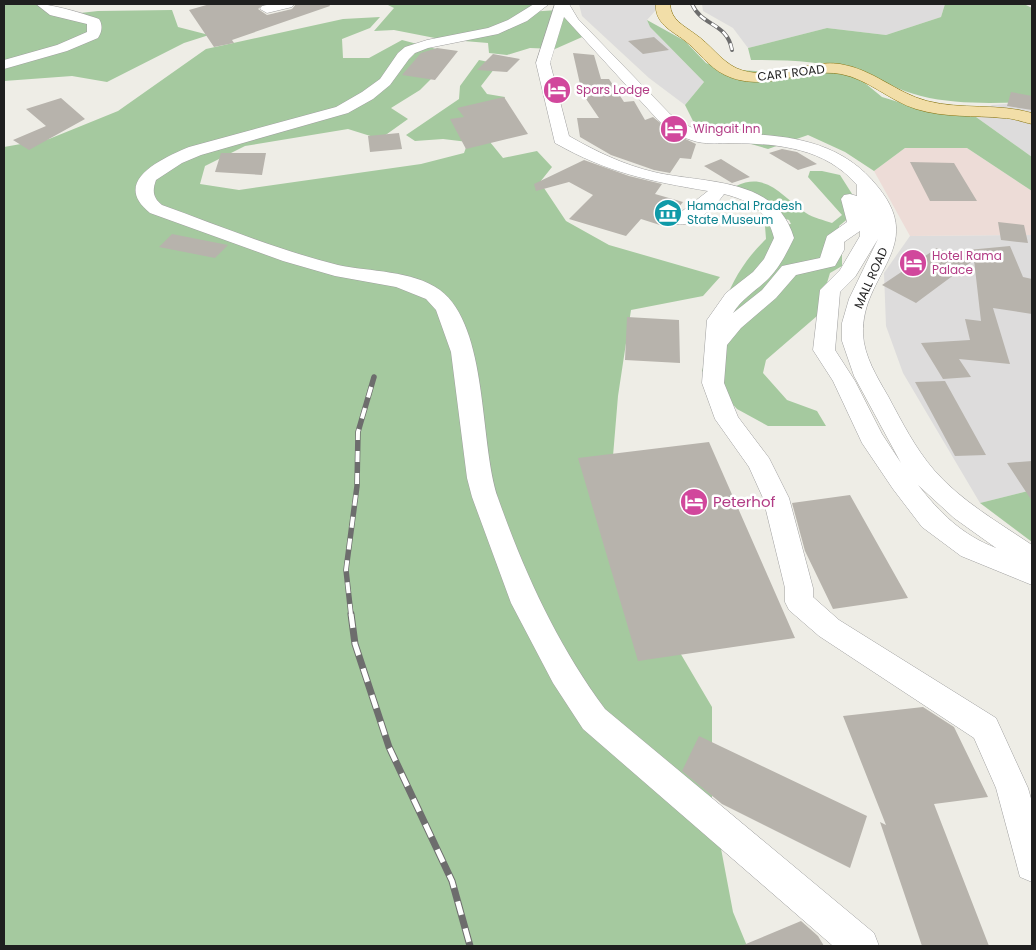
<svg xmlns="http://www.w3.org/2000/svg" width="1036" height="950" font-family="Poppins,sans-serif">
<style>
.residential{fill:#dddcdc}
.commercial{fill:#eddcd7}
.forest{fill:#a5c99f}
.building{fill:#b7b3ac}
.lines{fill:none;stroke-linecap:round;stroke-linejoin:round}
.minor-casing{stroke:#a0a0a0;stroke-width:1}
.major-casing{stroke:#897511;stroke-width:1}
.minor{fill:#fff;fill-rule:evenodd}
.major{fill:#f2dea8;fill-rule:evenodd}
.rail-far2-casing{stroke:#6d6d6d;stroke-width:4}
.rail-far1-casing{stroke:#6d6d6d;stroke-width:5.5}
.rail-casing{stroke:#6d6d6d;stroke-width:7}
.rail-far2{stroke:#fff;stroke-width:2.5;stroke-dasharray:7;stroke-linecap:butt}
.rail-far1{stroke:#fff;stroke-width:4;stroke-dasharray:11;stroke-linecap:butt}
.rail{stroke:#fff;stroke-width:5;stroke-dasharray:14;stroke-linecap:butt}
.labels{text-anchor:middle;stroke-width:5;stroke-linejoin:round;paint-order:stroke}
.far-street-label{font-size:12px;fill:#1f1f1f;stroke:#fff}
.far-hotel-label{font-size:12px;fill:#b23c85;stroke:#fff;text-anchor:start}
.far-culture-label{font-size:12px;fill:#0d838f;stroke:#fff;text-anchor:start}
.hotel-label{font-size:15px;fill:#b23c85;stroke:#fff;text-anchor:start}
</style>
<rect width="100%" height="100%" fill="#eeede6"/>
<!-- residential -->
<path class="residential" d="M579 4H658L655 11 647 20 650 27 704 82 685 105 649 78 582 16Z
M702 4H945L941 17 886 35 827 28 748 48 733 28 703 11Z
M1032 102V157L976 117 992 105Z
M1032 235V490L980 503 903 373 886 326 884 273 910 236Z"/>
<!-- commercial -->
<path class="commercial" d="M905 148H967L1032 191V235L910 236 874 171Z"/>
<!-- forest -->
<path class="forest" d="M4 4H39L53 16 98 11 172 10 178 27 209 35 184 43 107 82 72 76 4 81Z
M386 4H537L529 12 557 10 589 34 555 49 530 48 507 55 489 53 488 43 440 39 394 30 374 31 394 8Z
M945 4H1024L1032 8V102C996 103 957 105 921 96 900 91 881 80 861 73 824 61 789 60 751 60L748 48 827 28 886 35 941 17Z
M380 17 370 28 342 39 343 58H369L402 40 440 50V70L420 90 391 108 408 119 380 139 348 129 245 146 205 166 200 184 239 190 421 164 464 153 468 142 443 139 415 141 406 135 459 99 460 86 479 60 498 64 481 86 487 94 505 97 498 111 481 131 503 158 537 151 552 167 540 182 566 221 609 245 720 277 703 296 631 310 618 396 611 480 679 651 712 707V801L733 912 747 946H4V147L49 139 118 111 206 49 343 19Z
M647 20 685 41 706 63 722 69 771 72 804 67 830 70 860 79 882 97 918 108 976 117 1032 157V191L967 148H905L874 171 845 152 808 135 768 149 727 137 693 121 685 105 704 82 650 27Z
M810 171H822L840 175 861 208 839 226 842 245V266L830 273 817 316 766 360 763 373 787 400 817 411 826 426H768L737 409 702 371C718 321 726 277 766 239L765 226 791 224 789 220 756 210 736 186C768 171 783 198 806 213 813 218 824 220 832 223L842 215 808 177Z
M1032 490V542L980 503Z"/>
<!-- building -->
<path class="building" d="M210 4H264L258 9 267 15 292 9 296 4H329L330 6 232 40 234 43 214 47 189 10Z
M654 37 669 50 643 54 628 41Z
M437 48 458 51 435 80 402 75 421 53Z
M573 53 594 55 601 79H609L624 102 634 101 645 120 653 117 673 133 696 144 691 159 680 158 670 173 654 170 611 155 580 137 577 118H599L582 93Z
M493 54 520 59 507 72 477 70Z
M1011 92 1032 96V110L1007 106Z
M504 97 528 134 466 149 450 119 464 117 457 108Z
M61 98 85 119 29 150 13 140 46 126 26 109Z
M399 133 402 149 370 152 368 136Z
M782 149 797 152 817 164 798 170 769 153Z
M221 153H266L262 175 215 172Z
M721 159 750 177 732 183 704 166Z
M584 160 629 176 662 184 655 194 683 202 663 226 641 219 626 236 569 219 593 195 569 182 536 191 534 184Z
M910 162 954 163 977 201H930Z
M998 222 1024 225 1028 243 1001 240Z
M172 234 228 245 215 258 159 247Z
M1010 246 1023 277 1032 279V314L993 308 1010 364 959 359 971 377 943 379 921 343 970 340 965 319 981 321 974 260 916 303 882 285 937 248 947 252Z
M627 317 679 320 680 363 625 360Z
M945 381 986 455 955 456 915 382Z
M709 442 795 638 638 661 578 458Z
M1032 461V501L1007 463Z
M850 495 908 598 833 609 805 551 792 503Z
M923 707 954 727 988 797 934 804 989 946H922L880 822 886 825 843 716Z
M699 736 867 816 850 868 722 804 682 771Z
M801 921 818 936 824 946H741Z"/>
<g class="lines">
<defs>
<path id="minor" d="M36 4C48 3 86 14 99 19 103 25 102 32 98 38L67 51 4 69V60L57 45 87 32V24L50 15Z
M272 4H294L292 7 267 13 260 9 262 6Z
M534 4H549L527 21 498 34 428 48 415 53 409 59 390 85 373 99 348 113 201 155 182 163 156 180C152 191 153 198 162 205 220 226 278 250 338 265 370 272 412 270 440 290 489 327 479 443 498 498 525 574 557 644 605 709L874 933 879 946H833L583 729 553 683 511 603 472 497 467 478 451 352 436 310 426 299 396 287 335 276 283 261 150 213C110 181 163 158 189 147L336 107 362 92 380 79 398 53 405 47 427 40 488 28 508 20Z
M555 4H569L578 19 670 114C699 137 712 132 747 134 798 136 845 145 878 187 927 247 861 274 863 334 864 356 877 377 888 396 902 422 915 448 934 470 961 501 998 522 1032 545V585L961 556 922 527 893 489 862 443 833 381 813 350 820 290 840 270 860 236V231L844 242V250L835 266 796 275 776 298 741 328 727 345 724 383 738 417 769 458 789 498 813 588V597L839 620 996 718 1028 788 1032 802V882L1020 877 996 788 974 738 819 636 789 610 785 602V588L763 498 749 467 715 419 702 383 707 320 726 293 753 272 764 259 774 238C767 210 751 201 724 194 715 207 693 228 676 224L674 220 676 216 708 191C649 181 608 173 555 143L536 63ZM564 17 658 120C669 129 678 136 691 140 704 145 720 143 733 143 780 144 825 148 857 185V196L850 194 844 195 841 199 847 222 827 236 820 258 782 266 762 290 733 313C742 299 754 292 766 281 779 269 786 254 794 238 776 176 705 184 654 172 624 165 595 151 569 136L550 63ZM878 239 849 299 842 323V341L854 376 901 463 882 434 855 381 835 350 840 292 855 277ZM918 485 954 518 996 548C962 535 940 513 918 485Z"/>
<path id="major" d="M656 4H670C671 20 683 25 695 34 710 44 720 60 736 68 769 83 806 59 840 64 873 69 896 93 927 101 962 110 998 103 1032 113V124C1022 122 1013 118 1003 118 974 115 945 118 916 109 890 101 868 79 841 74 801 67 764 94 725 75 708 67 699 51 684 40 672 31 654 23 656 4Z"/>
</defs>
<!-- minor casing -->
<use href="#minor" class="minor-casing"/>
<!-- major casing -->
<use href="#major" class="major-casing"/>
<!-- minor -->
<use href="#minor" class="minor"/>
<!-- major -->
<use href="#major" class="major"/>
<defs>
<path id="rail-far2" d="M692 4C702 27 727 22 732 50"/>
<path id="rail-far1" d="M351 615 346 570 357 486 358 432 374 377"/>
<path id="rail" d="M351 614 355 644 389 747 452 881 470 946"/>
</defs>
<!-- rail-far2 casing -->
<use href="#rail-far2" class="rail-far2-casing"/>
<!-- rail-far1 casing -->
<use href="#rail-far1" class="rail-far1-casing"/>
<!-- rail casing -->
<use href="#rail" class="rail-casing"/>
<!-- rail-far2 -->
<use href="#rail-far2" class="rail-far2"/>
<!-- rail-far1 -->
<use href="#rail-far1" class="rail-far1"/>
<!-- rail -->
<use href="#rail" class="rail"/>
</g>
<!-- icons -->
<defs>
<symbol id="hotel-disc" viewBox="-11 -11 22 22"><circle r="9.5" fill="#d1479c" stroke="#fff"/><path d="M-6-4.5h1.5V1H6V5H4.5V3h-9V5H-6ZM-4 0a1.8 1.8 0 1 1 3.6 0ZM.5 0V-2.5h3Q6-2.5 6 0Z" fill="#fff"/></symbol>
<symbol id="museum-disc" viewBox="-11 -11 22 22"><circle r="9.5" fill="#0f9aa8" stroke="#fff"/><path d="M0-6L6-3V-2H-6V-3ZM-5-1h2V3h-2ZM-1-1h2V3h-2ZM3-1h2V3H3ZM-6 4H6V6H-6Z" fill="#fff"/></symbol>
</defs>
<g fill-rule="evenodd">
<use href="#hotel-disc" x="541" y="74" width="32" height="32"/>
<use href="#hotel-disc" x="658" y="113" width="32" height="32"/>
<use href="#museum-disc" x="652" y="197" width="32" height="32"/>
<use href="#hotel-disc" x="897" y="247" width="32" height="32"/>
<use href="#hotel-disc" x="678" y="486" width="32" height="32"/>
</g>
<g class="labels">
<!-- far-street labels -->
<g class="far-street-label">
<text transform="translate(791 73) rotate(-7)" y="4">CART ROAD</text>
<text transform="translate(871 278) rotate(-66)" y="4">MALL ROAD</text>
</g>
<!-- far-hotel labels -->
<g class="far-hotel-label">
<text x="576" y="94">Spars Lodge</text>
<text x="693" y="133">Wingait Inn</text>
<text x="932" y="260">Hotel Rama<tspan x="932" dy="14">Palace</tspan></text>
</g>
<!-- far-culture labels -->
<g class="far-culture-label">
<text x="687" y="210">Hamachal Pradesh<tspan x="687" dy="14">State Museum</tspan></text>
</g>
<!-- hotel labels -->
<g class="hotel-label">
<text x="713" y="507">Peterhof</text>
</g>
</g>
<!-- border -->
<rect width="1036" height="950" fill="none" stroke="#1f1f1f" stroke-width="10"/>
</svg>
